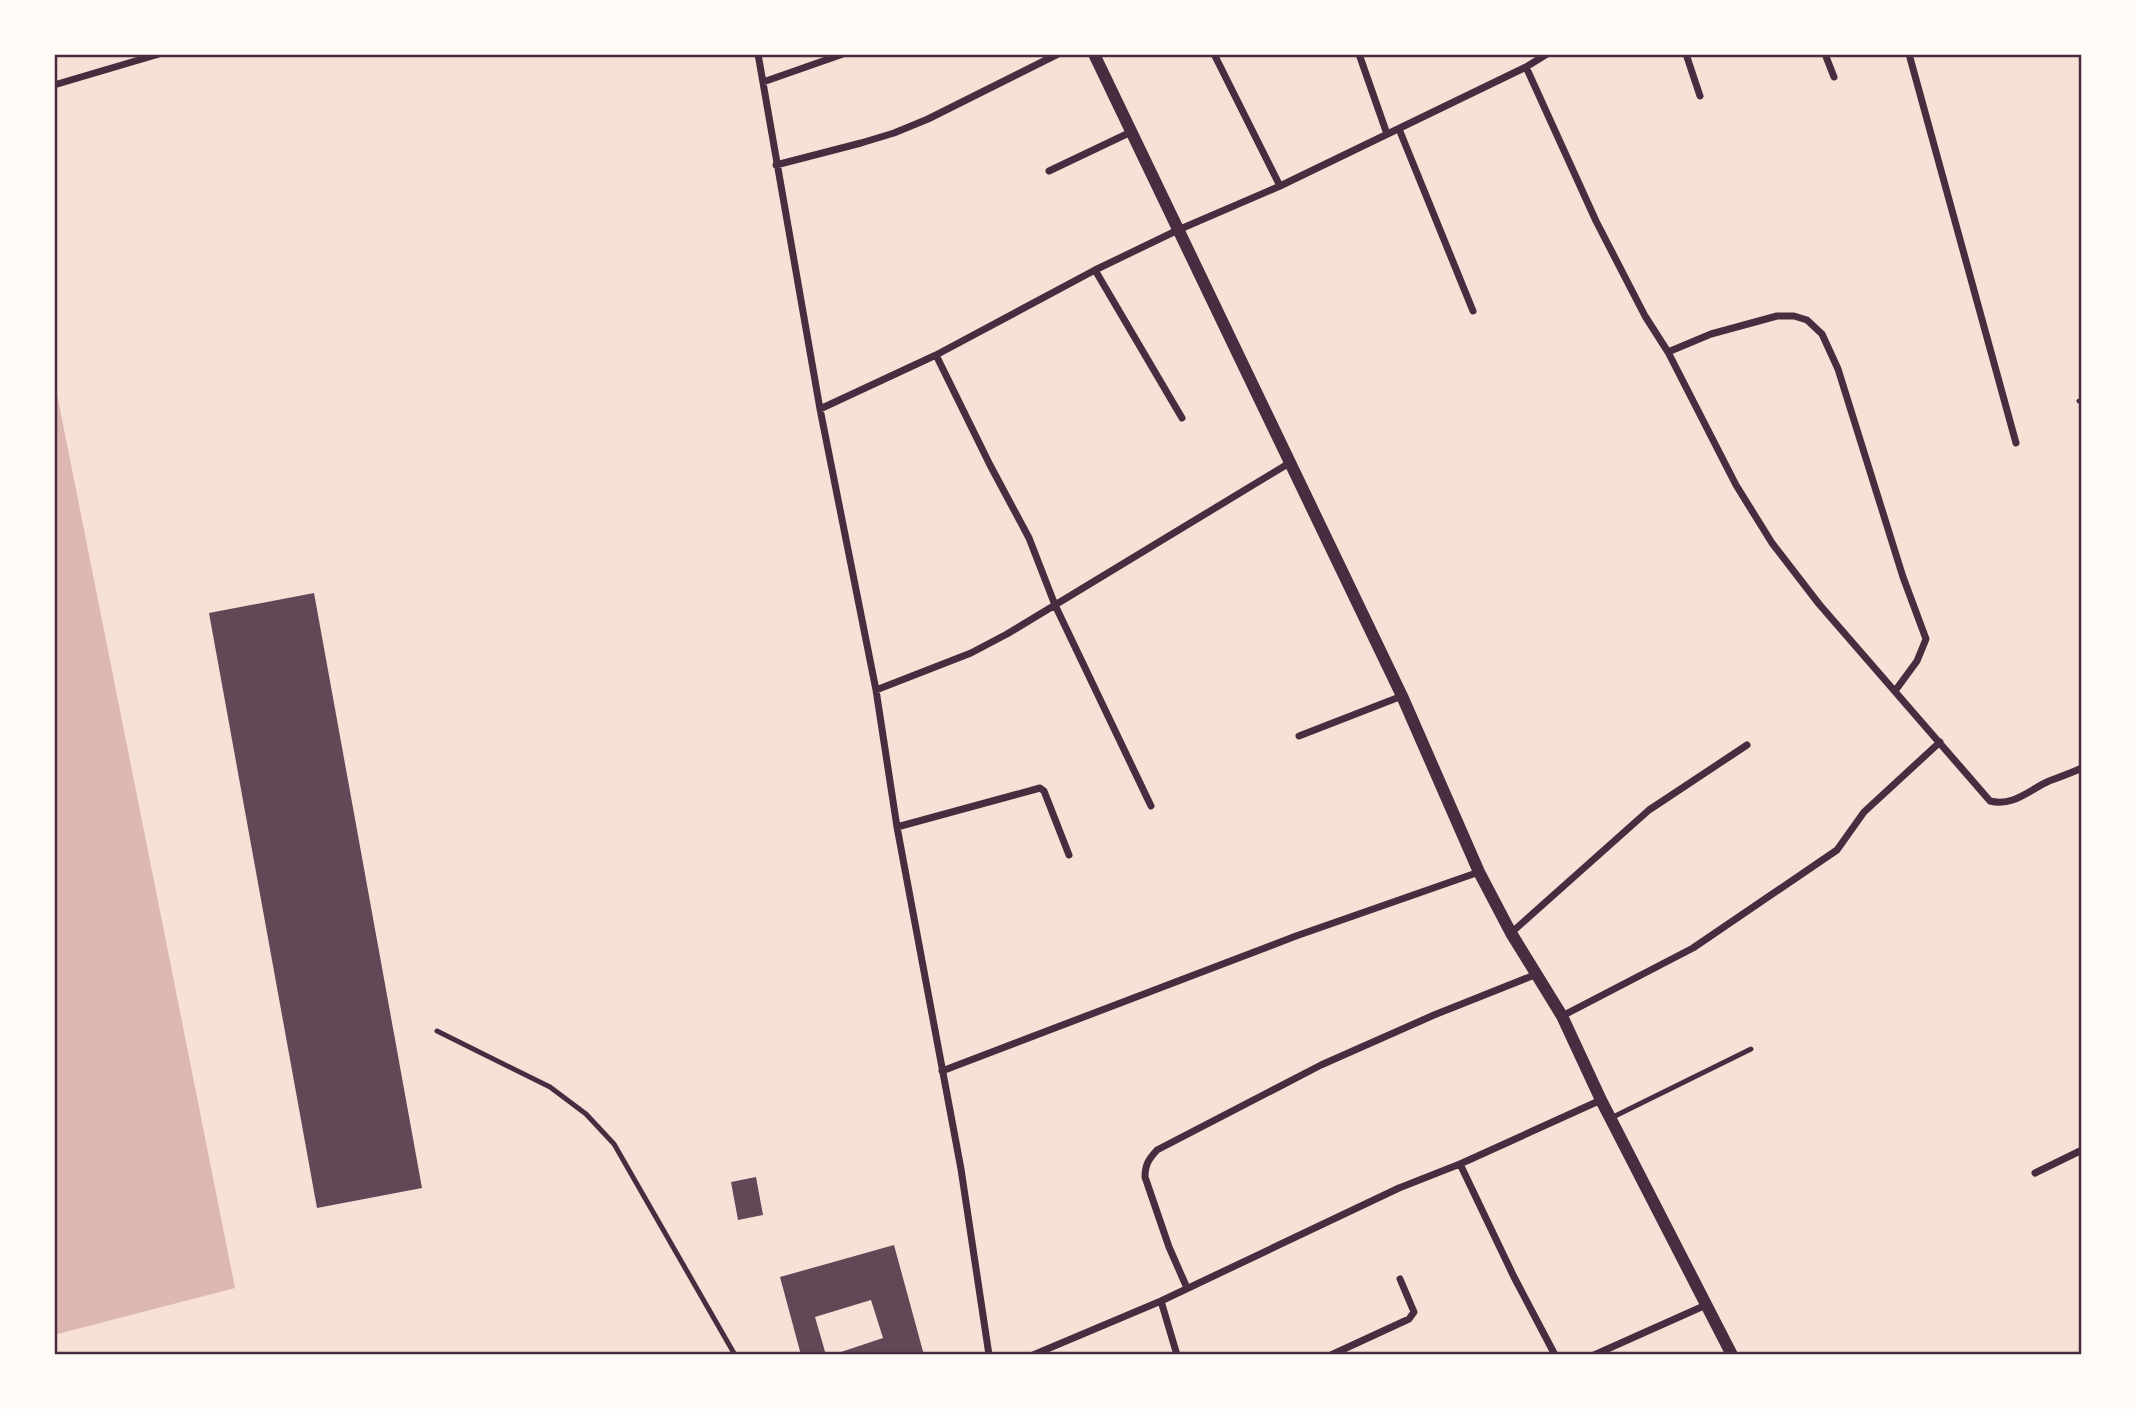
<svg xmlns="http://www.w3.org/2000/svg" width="2136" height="1409" font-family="'Fira Sans',sans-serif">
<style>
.water{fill:#dcb8b0}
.building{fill:#644757}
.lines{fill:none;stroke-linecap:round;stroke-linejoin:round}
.service{stroke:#4a2c40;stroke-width:5}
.minor{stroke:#4a2c40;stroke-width:7}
.tertiary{stroke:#4a2c40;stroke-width:12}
.neatline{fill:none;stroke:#4a2c40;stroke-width:2.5}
</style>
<rect width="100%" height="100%" fill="#f7e1d7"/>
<!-- water -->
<path class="water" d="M54 379 235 1288 54 1335Z"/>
<!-- building -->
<path class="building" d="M314 593 422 1188 317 1208 209 613Z
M756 1177 763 1215 738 1220 731 1182Z
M894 1245 924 1355H832L883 1338 871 1300 815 1317 826 1355H801L780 1277Z"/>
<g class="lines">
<!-- service -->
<path class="service" d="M2079 401 2082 400
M437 1031 550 1087 586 1114 614 1144 735 1355
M1611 1118 1751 1049"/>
<!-- minor -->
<path class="minor" d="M758 54 820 409 876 690 897 827 961 1169 989 1355
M1214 54 1280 186
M1359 54 1387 134
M1686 54 1700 96
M1825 54 1834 77
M1909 54 2016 443
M1526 67 1596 221 1645 316 1668 352 1736 485 1772 543 1819 604 1990 801C2013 807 2029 790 2049 781 2060 777 2071 773 2082 768
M763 82 843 54
M54 85 159 54
M1399 129 1473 311
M776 165 861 143 894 133 928 119 1058 54
M1049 171 1131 132
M1095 270 1182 418
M1668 352 1711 334 1777 316H1794L1807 320 1822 334 1838 369 1903 577 1926 639 1917 661 1895 691
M936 355 990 465 1029 538 1055 605 1151 806
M820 409 936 355 1095 270 1178 230 1280 186 1526 67 1547 54
M876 690 971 653 1007 634 1291 462
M1299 736 1402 696
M897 827 1040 788 1044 791 1069 855
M1511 933 1649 810 1747 745
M1562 1016 1693 948 1837 850 1864 812 1940 742
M942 1071 1296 936 1479 872
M1460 1164 1514 1277 1555 1355
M2035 1173 2082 1150
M1187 1288 1169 1247 1145 1177C1145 1164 1149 1159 1157 1150L1321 1065 1434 1015 1537 974
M1161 1301 1177 1355
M1033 1355 1161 1301 1399 1188 1460 1164 1601 1100
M1331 1355 1409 1319 1414 1312 1400 1279
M1594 1355 1706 1305"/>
<!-- tertiary -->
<path class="tertiary" d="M1094 54 1402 696 1479 872 1511 933 1562 1016 1601 1100 1732 1355"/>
</g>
<!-- border -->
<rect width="2136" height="1409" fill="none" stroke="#fffaf5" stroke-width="112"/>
<rect x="56" y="56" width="2024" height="1297" class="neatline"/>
</svg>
